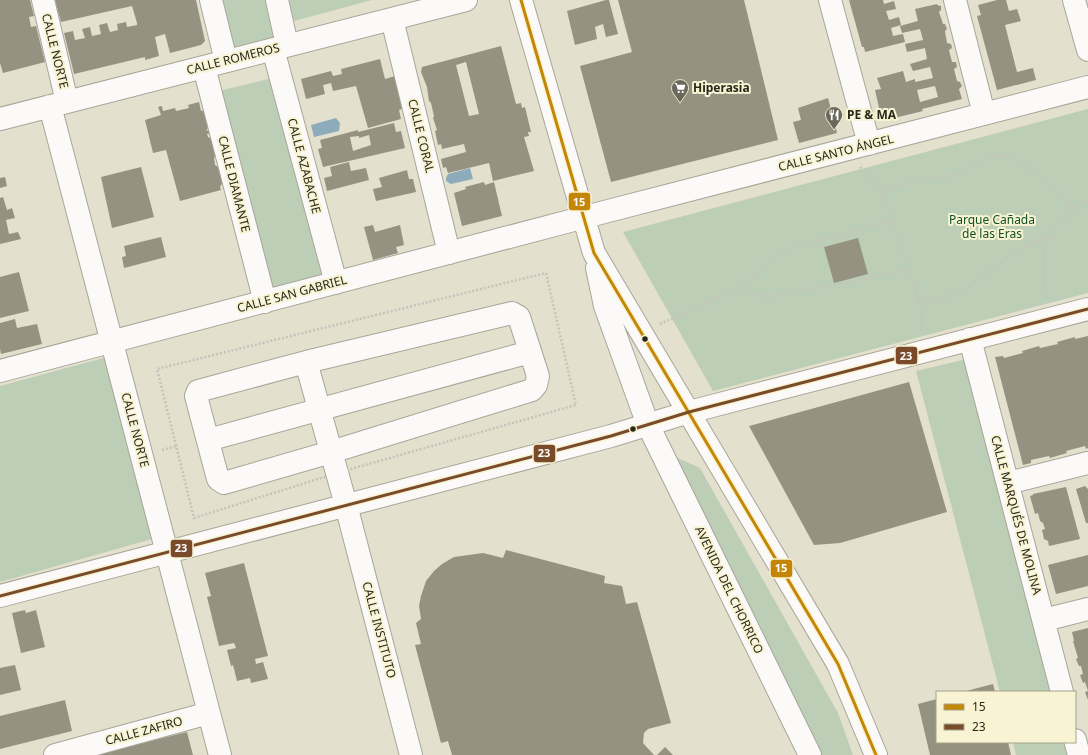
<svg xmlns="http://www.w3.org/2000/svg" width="1088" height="755" font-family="'Noto Sans',sans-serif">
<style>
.green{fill:#bdceb6}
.water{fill:#8eabbc}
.building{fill:#959281;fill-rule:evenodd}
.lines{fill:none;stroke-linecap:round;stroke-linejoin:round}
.minor-casing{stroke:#a8a698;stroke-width:24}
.path{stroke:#c4c4bd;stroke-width:2.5;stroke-dasharray:2 2;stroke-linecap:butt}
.minor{stroke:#fbfaf8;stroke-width:22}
.bus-1-casing{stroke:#f8f3d3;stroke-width:6}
.bus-2-casing{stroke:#f8f3d3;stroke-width:6}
.bus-1{stroke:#c48607;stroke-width:3}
.bus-2{stroke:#7a4b2a;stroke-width:3}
.bus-dot{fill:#29281b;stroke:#f8f3d3;stroke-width:1.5}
.labels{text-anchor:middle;stroke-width:4;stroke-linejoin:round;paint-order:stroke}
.street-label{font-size:12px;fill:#29281b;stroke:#f8f3d3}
.poi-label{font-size:12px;font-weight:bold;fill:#29281b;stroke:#f8f3d3;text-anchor:start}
.park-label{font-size:12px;fill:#0f5124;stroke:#f8f3d3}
.line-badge{stroke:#f8f3d3;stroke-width:1.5}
.badge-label{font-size:11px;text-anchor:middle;font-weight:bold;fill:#fff}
</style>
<rect width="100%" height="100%" fill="#e3e0ce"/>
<!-- green -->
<path class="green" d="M218 0H269L279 38 230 51Z
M289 0H372L294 21Z
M272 78 324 275 266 290 215 92Z
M1088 109V293L713 391 623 232Z
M107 357 152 539 0 582V386Z
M967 359 1054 692H1000L916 371Z
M671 455 700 468 838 713 853 755H818Z
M1013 742H1067L1071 755H1016Z"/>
<!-- water -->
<path class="water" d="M336 118 340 123 339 131 314 137 311 125Z
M470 168 473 179 451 184 446 181V178L448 174Z"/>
<!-- building -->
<path class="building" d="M0 0H30L34 16 29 17 31 27 36 26 45 62 3 73 0 63Z
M55 0H196L205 41 201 45 170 53 165 34 155 37 159 56 145 60V57L74 74 64 33 73 31 75 40 85 38 82 29 90 27 92 36 101 34 99 25 107 23 110 32 118 30 117 24 126 22 127 27 137 25V23L132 6 61 22Z
M606 0H609L618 34 606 37 603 24 595 27 597 39 575 45 567 11Z
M618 0H744L778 140 611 182 580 66 632 52Z
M849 0H883L884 4 894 1 896 9 886 11 889 20 899 17 901 25 891 28 893 36 903 34 905 42 865 52 864 47H862Z
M997 0H1006L1009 11 1017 9 1021 21 1005 25 1017 72 1033 68 1036 80 997 90 977 16 981 15 978 5Z
M937 4V5L941 6V10L939 12 943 24H945L947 29 945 31 947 43 951 44 952 48 949 50 952 62H956L957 67 954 69 957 81 960 82 962 86 959 89 962 99 922 109 923 111 882 121 875 90 881 89 877 78 903 71 906 82 915 79V82L933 78 930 67 913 71 910 64 927 59 925 48 907 52 905 44 923 40 920 29 902 33 900 26 918 21 915 9ZM935 86 938 97 920 102 917 90Z
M501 46 516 104 521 103 522 108 525 107 531 132H528L529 136 524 137 534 171 493 181 489 163 448 173 446 167 443 168 441 159 466 152 464 144 442 149 441 144 438 145 435 131 437 130 433 118 434 116 431 103 429 101 427 87 421 72 422 67ZM466 62 479 114 469 116 456 65Z
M380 59 385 79 395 76 404 108 399 110 401 119 368 128 356 86 333 91 331 83 323 85 325 94 306 99 301 79 331 71 333 76 342 74 341 69Z
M828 98 837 133 799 143 793 122 801 120 798 108Z
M199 102 201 111 205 110 209 126 206 131 215 128 216 132 207 134 208 137 212 139 216 155 214 158 215 165 220 168 223 182 220 187 221 190 180 201 166 150 153 153 145 120 161 115 158 107 162 106 163 111 175 108 176 111 189 108 188 105Z
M394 123 396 132 401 131 405 148 323 167 318 149 322 148 320 140 358 130V132ZM369 135 371 145 353 151 350 137 359 136V138Z
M349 162 351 171 366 168 369 180 327 191 324 178 332 176 330 167Z
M141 167 154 217 112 228 101 177Z
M407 170 409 179H413L416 192 376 201 373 189 382 187 379 178Z
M5 177 7 186 0 188V178Z
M484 182 485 185 494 182 502 216 462 226 454 193 466 189 465 187Z
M3 197 7 210 12 208 15 218 6 220 9 234 18 232 21 239 0 244V198Z
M373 225 375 232 400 225 404 245 396 247 398 253 373 260 364 227Z
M161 237 166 257 124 268 122 257 126 256 124 246Z
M858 238 868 274 834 283 824 247Z
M19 272 29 311 0 318V277Z
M15 319 17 328 37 324 42 344 1 354 0 349V323Z
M1088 336V448L1086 449 1085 446 1066 451 1067 453 1050 458 1049 456 1031 460V463L1023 465 995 357 1003 356 1004 358 1023 353 1022 351 1039 346 1040 348 1058 344 1057 342 1075 337V339Z
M909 382 947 512 840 543 814 545 749 426Z
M1085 486 1088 489V523H1086L1076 489Z
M1066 487 1080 539 1049 546 1048 541 1044 539 1042 530 1045 529 1043 523 1040 521 1038 513 1035 514 1030 496 1033 495V494Z
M506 550 605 576 604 583 622 586 626 604 637 602 671 723 648 729 644 733 643 743 654 755H452L448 741 441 743 415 645 421 644 416 623 421 619 419 606 421 596 426 581 434 571 442 564 454 557 483 553 503 558Z
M1088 555V586L1056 594 1048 565Z
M244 563 268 656 255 659 256 664 263 662 268 679 251 683 250 678 237 681 233 665 231 666 227 650 236 648 234 643 219 646 207 597 211 596 205 573Z
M25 610 26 613 36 610 45 647 21 653 12 613Z
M1088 628V700L1085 692 1088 691 1085 682 1083 683 1080 675 1083 674 1081 666H1079L1076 659 1078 658 1073 641H1074L1072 632Z
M15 665 21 690 0 695V668Z
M993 684 995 692H966V691Z
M937 699V742H1008L1011 755H930L918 704Z
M65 700 72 731 0 749V716Z
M187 732 193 755H98V754Z
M665 747 673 755H657Z"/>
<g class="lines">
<defs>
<path id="minor" d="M43 0 67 102
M211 0 226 61
M277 0 287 45
M521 0 594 253 838 664 876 755
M830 0 869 144
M955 0 984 114
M1074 0 1088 50
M392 19 449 253
M273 49 336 283
M204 67 265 302
M50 106 220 755
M0 119 466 0
M597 268 605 306 648 425 810 755
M512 313 519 317 538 376 536 385 532 390 331 452 224 483 218 479 196 396 198 391 306 362Z
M970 339 1062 692
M306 362 346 505 411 755
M0 371 585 217 1088 87
M208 440 530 352
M1008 483 1088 463
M0 596 611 436 689 412 1088 309
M1044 620 1088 609
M1075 740 1079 755
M55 755 209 713"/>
</defs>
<!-- minor casing -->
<use href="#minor" class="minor-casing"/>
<!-- path -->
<path class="path" d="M860 167 881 191 920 305 922 332
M881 191 907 183 956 175 990 157H1010L1044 179 1074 209
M891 221 780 251 741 288 751 294 771 297 908 270
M546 273 576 405 337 473 194 518 157 369Z
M1047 298 1043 272 1045 250 1055 227 1079 204 1088 199
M919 303C931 300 952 297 961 291 991 274 1015 244 1051 237
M660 324 728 293 741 288
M162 450 177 446"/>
<!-- minor -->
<use href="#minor" class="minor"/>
<defs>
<path id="bus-1" d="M521 0 594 253 838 664 876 755"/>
<path id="bus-2" d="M0 596 611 436 689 412 1088 309"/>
</defs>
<!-- bus-1 casing -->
<use href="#bus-1" class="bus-1-casing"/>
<!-- bus-2 casing -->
<use href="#bus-2" class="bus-2-casing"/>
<!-- bus-1 -->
<use href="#bus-1" class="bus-1"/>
<!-- bus-2 -->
<use href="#bus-2" class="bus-2"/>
</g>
<!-- icons -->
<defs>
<symbol id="supermarket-pin" viewBox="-11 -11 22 30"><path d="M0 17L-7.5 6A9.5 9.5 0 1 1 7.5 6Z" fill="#6a685a" stroke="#f8f3d3"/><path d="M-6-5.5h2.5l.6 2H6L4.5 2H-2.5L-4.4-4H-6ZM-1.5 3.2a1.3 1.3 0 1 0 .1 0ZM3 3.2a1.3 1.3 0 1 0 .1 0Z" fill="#fff"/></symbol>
<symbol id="restaurant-pin" viewBox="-11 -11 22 30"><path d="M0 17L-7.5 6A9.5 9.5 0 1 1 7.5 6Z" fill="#6a685a" stroke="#f8f3d3"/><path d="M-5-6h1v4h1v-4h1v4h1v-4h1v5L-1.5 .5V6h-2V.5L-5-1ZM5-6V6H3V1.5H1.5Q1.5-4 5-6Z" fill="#fff"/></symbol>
</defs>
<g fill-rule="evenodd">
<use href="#supermarket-pin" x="670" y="78" width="20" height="27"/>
<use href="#restaurant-pin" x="824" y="105" width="20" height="27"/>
</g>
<!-- markers -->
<g class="bus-dot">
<circle cx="645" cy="339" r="3.5"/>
<circle cx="633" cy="429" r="3.5"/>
</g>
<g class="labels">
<!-- street labels -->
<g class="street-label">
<text transform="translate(55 51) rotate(76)" y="4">CALLE NORTE</text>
<text transform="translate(233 59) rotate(-14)" y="4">CALLE ROMEROS</text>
<text transform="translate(421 136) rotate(76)" y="4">CALLE CORAL</text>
<text transform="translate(836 153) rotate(-14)" y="4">CALLE SANTO ÁNGEL</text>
<text transform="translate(304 166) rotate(75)" y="4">CALLE AZABACHE</text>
<text transform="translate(234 184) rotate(76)" y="4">CALLE DIAMANTE</text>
<text transform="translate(292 294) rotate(-15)" y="4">CALLE SAN GABRIEL</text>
<text transform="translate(135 430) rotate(75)" y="4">CALLE NORTE</text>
<text transform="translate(1016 515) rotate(75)" y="4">CALLE MARQUÉS DE MOLINA</text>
<text transform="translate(729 590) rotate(64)" y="4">AVENIDA DEL CHORRICO</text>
<text transform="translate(379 630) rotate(75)" y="4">CALLE INSTITUTO</text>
<text transform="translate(144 731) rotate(-15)" y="4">CALLE ZAFIRO</text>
</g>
<!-- poi labels -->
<g class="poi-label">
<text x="693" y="92">Hiperasia</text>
<text x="847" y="119">PE &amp; MA</text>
</g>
<!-- park labels -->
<g class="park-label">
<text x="992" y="224">Parque Cañada<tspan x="992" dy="14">de las Eras</tspan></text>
</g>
</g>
<g class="line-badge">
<rect x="568" y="192" width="23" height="19" rx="4" fill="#c48607"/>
<rect x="895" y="346" width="23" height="19" rx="4" fill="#7a4b2a"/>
<rect x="533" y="444" width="23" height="19" rx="4" fill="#7a4b2a"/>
<rect x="170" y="539" width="23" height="19" rx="4" fill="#7a4b2a"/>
<rect x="770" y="559" width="23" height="19" rx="4" fill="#c48607"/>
</g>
<g class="badge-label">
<text x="579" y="206">15</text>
<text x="906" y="360">23</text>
<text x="544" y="457">23</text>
<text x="181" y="552">23</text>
<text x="781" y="572">15</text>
</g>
<!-- legend -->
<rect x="936" y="691" width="140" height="52" fill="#f8f3d3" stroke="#a5a289"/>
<rect x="944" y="704" width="20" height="6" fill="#c48607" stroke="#a5a289"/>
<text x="972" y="711" font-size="12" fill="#29281b">15</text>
<rect x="944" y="724" width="20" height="6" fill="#7a4b2a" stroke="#a5a289"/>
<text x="972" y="731" font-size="12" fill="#29281b">23</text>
</svg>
